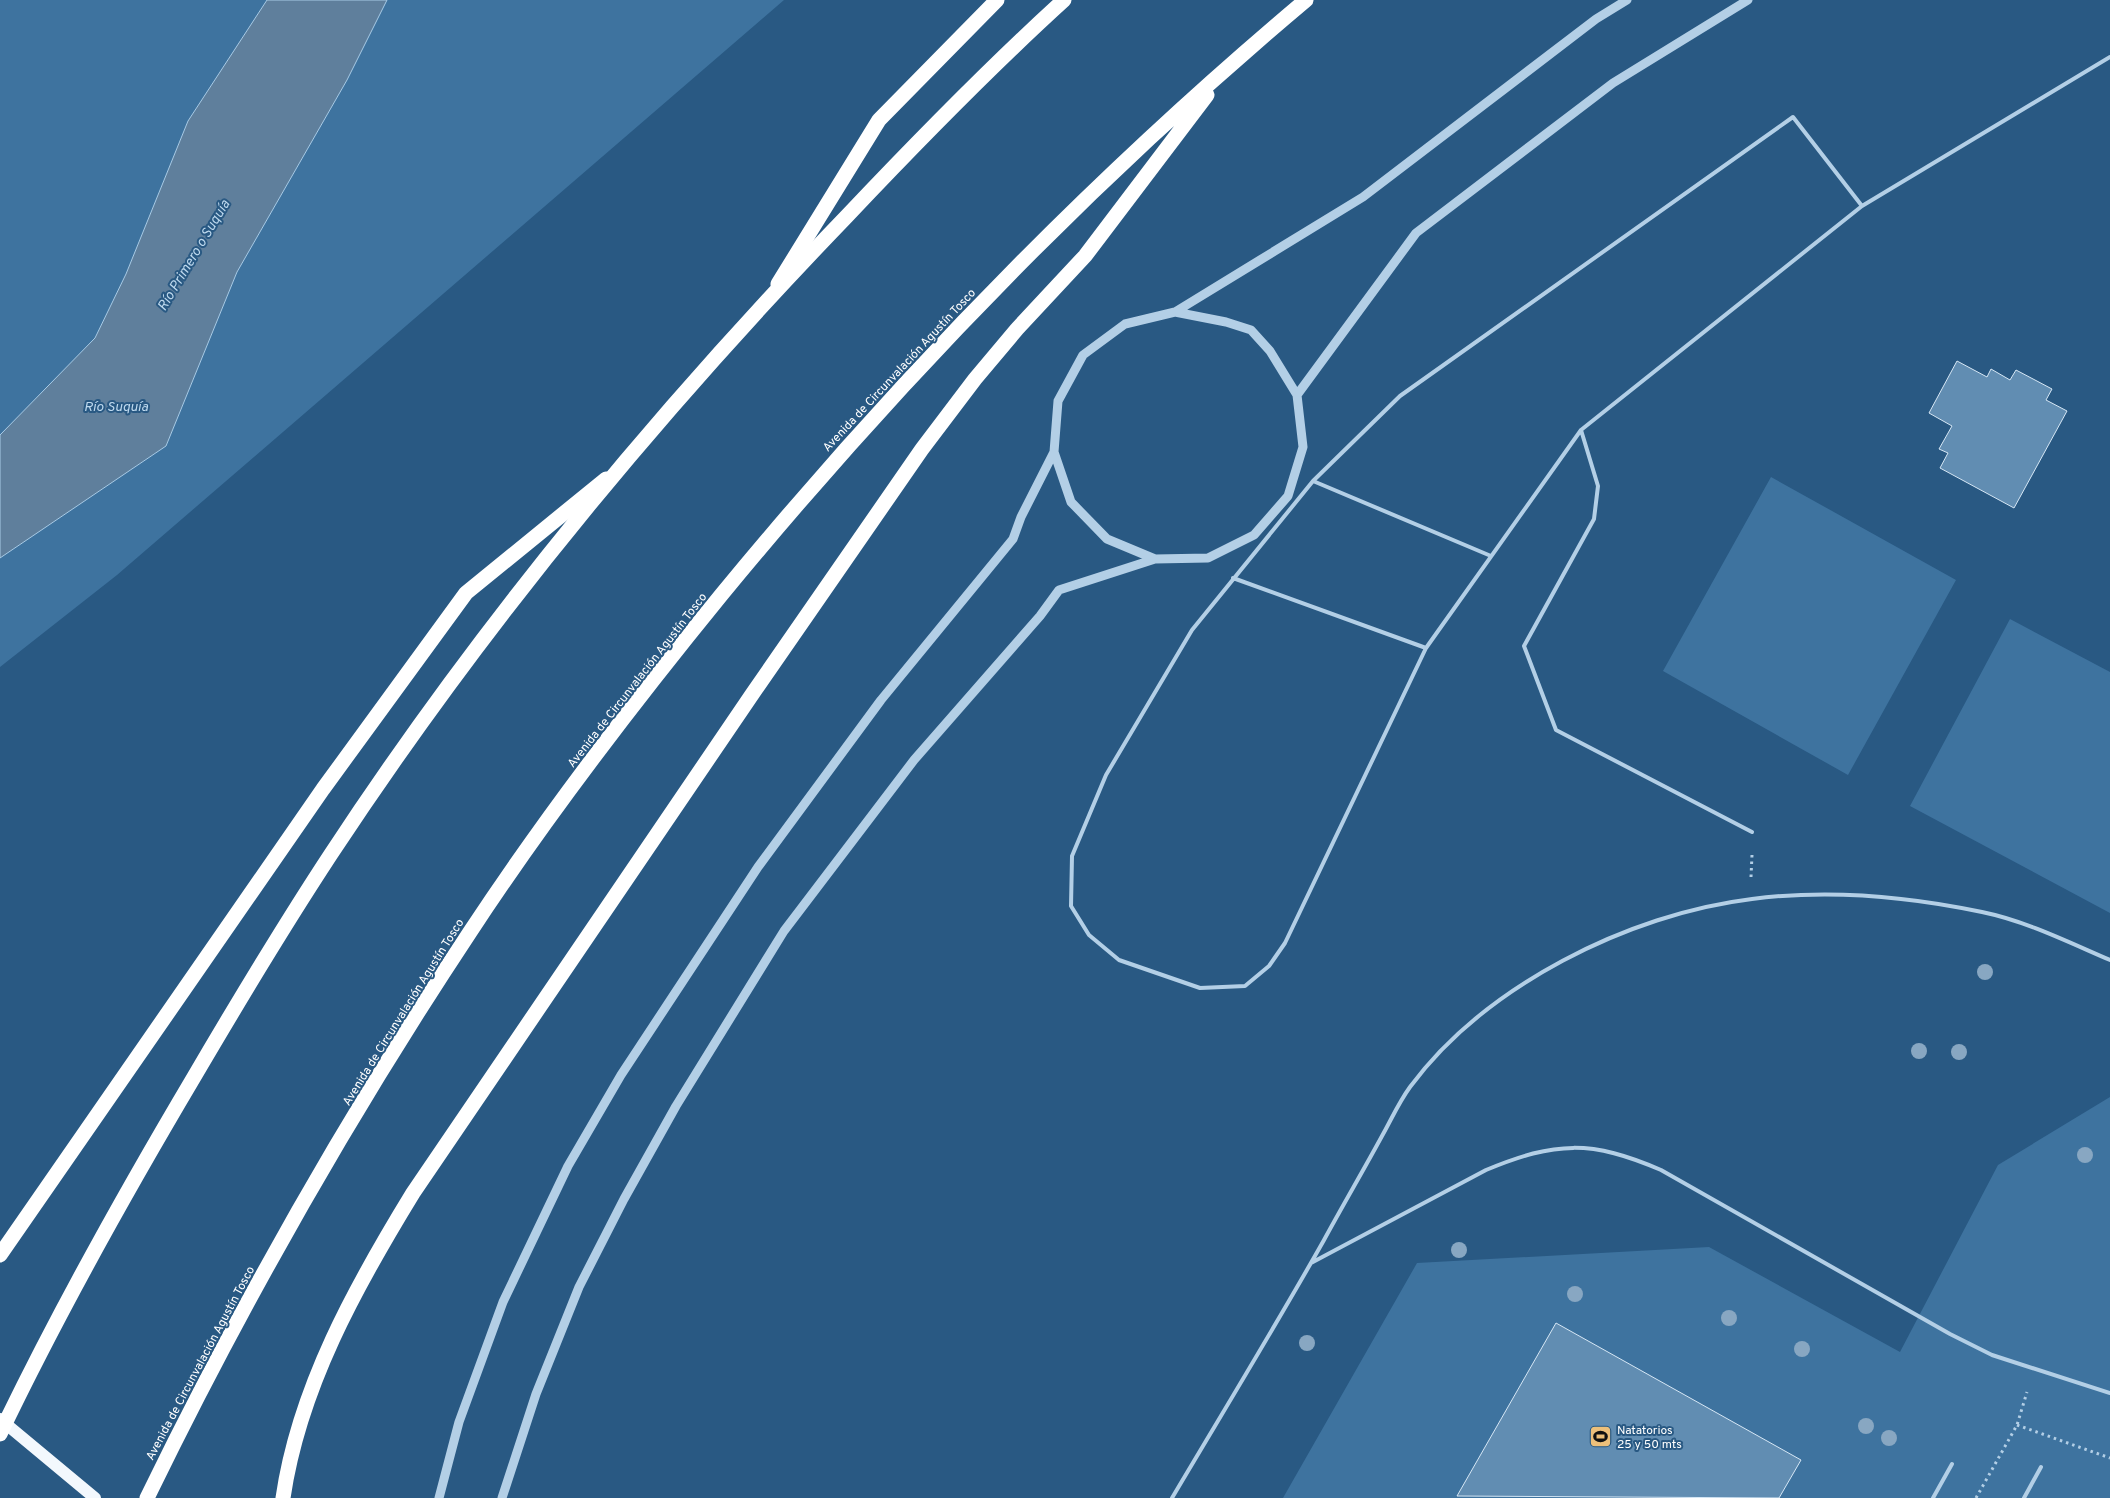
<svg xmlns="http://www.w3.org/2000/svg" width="2110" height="1498" font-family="Overpass,sans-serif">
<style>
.green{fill:#3e739f}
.water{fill:#5f7f9c;stroke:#a8cbe6}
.building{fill:#618db2;stroke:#d6e7f5}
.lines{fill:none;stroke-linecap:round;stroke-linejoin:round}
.path{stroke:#b3cfe6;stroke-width:3;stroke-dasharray:2.5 4;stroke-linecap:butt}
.service{stroke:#b3cfe6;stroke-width:4}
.tertiary{stroke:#b3cfe6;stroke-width:9}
.primary{stroke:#f3f8fd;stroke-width:12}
.motorway{stroke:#fff;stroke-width:15}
.motorway-bridge{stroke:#fff;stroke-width:15}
.tree{fill:#88a7c2}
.labels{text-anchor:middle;stroke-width:4;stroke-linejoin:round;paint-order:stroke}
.street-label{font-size:12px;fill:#fff;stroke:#295983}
.poi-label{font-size:12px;fill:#fff;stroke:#295983;text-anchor:start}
.water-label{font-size:14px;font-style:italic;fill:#bed9ee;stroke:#295983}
</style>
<rect width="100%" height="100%" fill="#295983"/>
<!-- green -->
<path class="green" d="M0 0H267L188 121 126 274 95 338 0 435Z
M387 0H784L117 575 0 667V558L166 446 237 272 347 80Z
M1771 477 1956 580 1848 775 1663 671Z
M2010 619 2110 672V913L1910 806Z
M2110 1097V1498H1283L1417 1263 1709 1247 1900 1352 1998 1165Z"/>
<!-- water -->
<path class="water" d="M267 0H387L347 80 237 272 166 446 0 558V435L95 338 126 274 188 121Z"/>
<!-- building -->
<path class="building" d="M1957 361 1987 377 1991 369 2010 380 2016 370 2052 389 2046 400 2067 411 2014 508 1940 468 1948 453 1939 449 1952 426 1929 413Z
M1556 1323 1801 1460 1779 1498 1457 1496Z"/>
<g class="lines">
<!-- path -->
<path class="path" d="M1751 877 1752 855
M2017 1425 2110 1458
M1976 1498 2017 1425 2027 1392"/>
<!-- service -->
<path class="service" d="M1862 206 1793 117 1400 396 1313 481 1192 630 1106 775 1072 856 1071 906 1089 935 1119 960 1200 988 1245 986 1269 966 1285 943 1426 648 1581 430 1862 206 2110 57
M1581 430 1598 486 1594 519 1524 646 1556 730 1752 832
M1313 481 1491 556
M1233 578 1426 648
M1311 1263 1486 1170C1556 1141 1591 1140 1661 1170L1950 1334 1992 1355 2110 1393
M1172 1498C1223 1412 1275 1327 1324 1240 1343 1205 1363 1171 1382 1136 1391 1120 1399 1102 1410 1087 1485 986 1628 914 1752 899 1829 889 1906 896 1982 912 2026 921 2068 942 2110 960
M1933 1498 1952 1464
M2024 1498 2041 1467"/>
<!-- tertiary -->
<path class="tertiary" d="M1175 312 1363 197 1596 19 1627 0
M1297 395 1416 233 1613 83 1748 0
M1054 452 1071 502 1107 539 1155 559
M439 1498 459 1422 503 1302 568 1166 621 1075 758 867 881 700 1013 539 1021 517 1054 452 1058 401 1083 355 1125 324 1175 312 1226 322 1251 330 1270 351 1297 395 1303 447 1288 496 1254 535 1208 558 1155 559 1059 590 1040 616 914 760 784 931 676 1106 624 1199 579 1287 536 1394 502 1498"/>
<!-- primary -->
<path class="primary" d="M0 1419 95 1498"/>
<!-- motorway -->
<path class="motorway" d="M778 284 879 120 997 0
M0 1255 323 789 466 593 606 479
M147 1498C242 1303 350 1113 470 932 547 815 633 703 722 594 899 379 1093 179 1306 0
M283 1498C299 1388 356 1286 413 1193L753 693 922 449 975 379 1017 329 1085 256 1207 95"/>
<!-- motorway-bridge -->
<path class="motorway-bridge" d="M0 1434C59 1311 124 1195 194 1077 238 1002 283 927 331 854 481 626 657 413 847 216 917 142 988 69 1064 0"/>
</g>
<!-- trees -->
<g class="tree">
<circle cx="1985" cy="972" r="8"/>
<circle cx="1919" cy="1051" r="8"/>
<circle cx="1959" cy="1052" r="8"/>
<circle cx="2085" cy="1155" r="8"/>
<circle cx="1459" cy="1250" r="8"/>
<circle cx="1575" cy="1294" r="8"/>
<circle cx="1729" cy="1318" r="8"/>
<circle cx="1307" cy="1343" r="8"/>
<circle cx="1802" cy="1349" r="8"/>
<circle cx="1866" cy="1426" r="8"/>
<circle cx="1889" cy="1438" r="8"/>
</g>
<!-- icons -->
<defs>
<symbol id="stadium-square" viewBox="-11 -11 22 22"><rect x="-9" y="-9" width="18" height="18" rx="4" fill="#edc07a" stroke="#295983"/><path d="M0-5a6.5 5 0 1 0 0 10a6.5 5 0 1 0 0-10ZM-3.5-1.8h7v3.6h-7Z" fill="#111"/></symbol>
</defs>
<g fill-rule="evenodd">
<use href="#stadium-square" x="1588" y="1424" width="25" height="25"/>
</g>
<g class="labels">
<!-- street labels -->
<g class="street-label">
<text transform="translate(899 370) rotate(-47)" y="4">Avenida de Circunvalación Agustín Tosco</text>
<text transform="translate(637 680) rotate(-52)" y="4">Avenida de Circunvalación Agustín Tosco</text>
<text transform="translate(403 1012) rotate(-58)" y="4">Avenida de Circunvalación Agustín Tosco</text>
<text transform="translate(200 1363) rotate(-62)" y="4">Avenida de Circunvalación Agustín Tosco</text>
</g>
<!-- poi labels -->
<g class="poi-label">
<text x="1617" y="1434">Natatorios<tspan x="1617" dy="14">25 y 50 mts</tspan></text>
</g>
<!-- water labels -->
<g class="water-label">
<text transform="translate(193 255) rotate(-59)" y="5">Río Primero o Suquía</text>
<text x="116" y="411">Río Suquía</text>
</g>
</g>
</svg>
